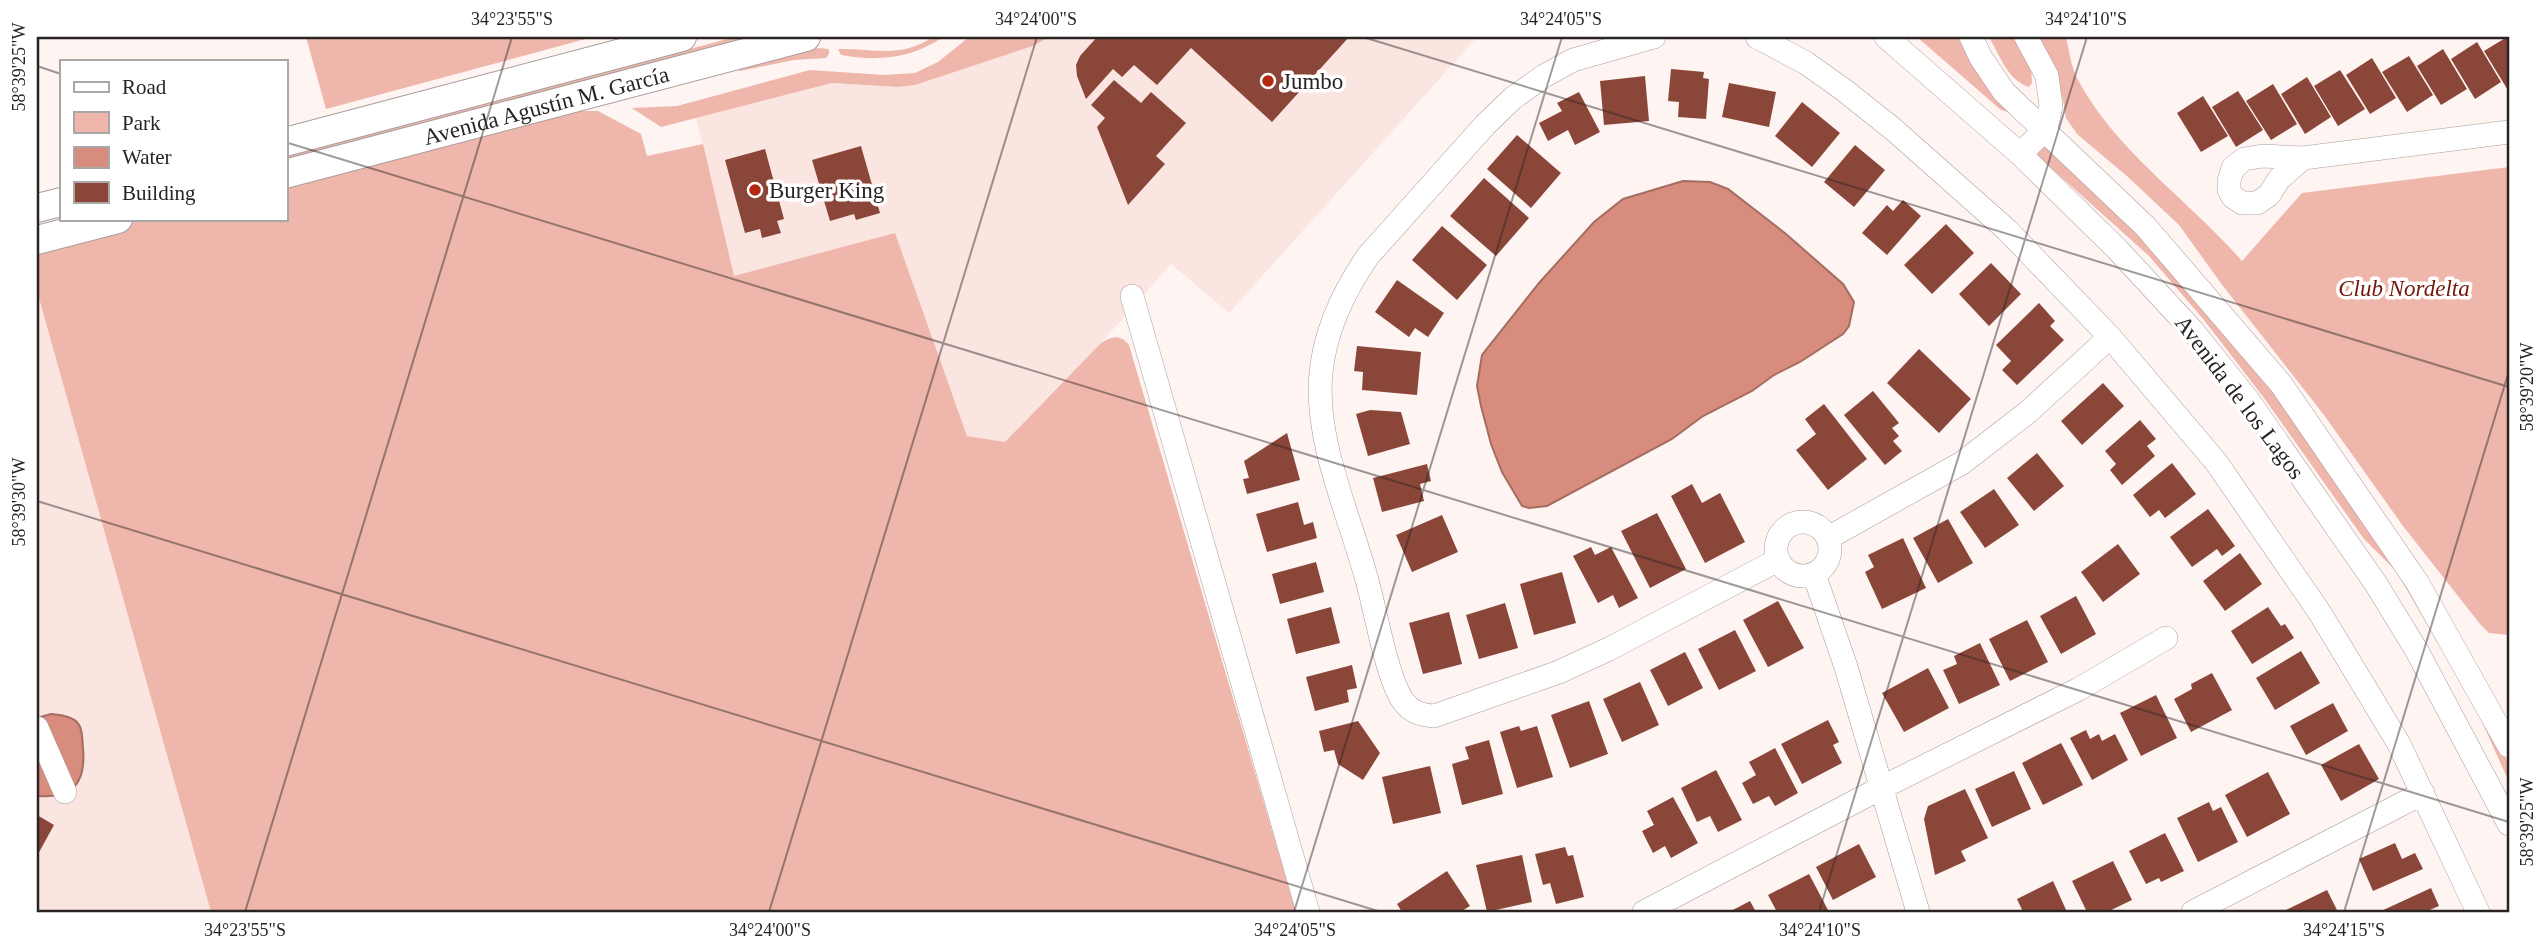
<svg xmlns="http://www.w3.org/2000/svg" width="2546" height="949" font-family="Georgia,serif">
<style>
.built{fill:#fbe5e1}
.green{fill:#efb6ab}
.water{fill:#d88c7d;stroke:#a46d62;stroke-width:2}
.building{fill:#8b463a}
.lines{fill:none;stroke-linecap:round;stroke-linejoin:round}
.minor-casing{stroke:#a99d9b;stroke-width:24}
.major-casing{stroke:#a99d9b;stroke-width:30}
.minor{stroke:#fff;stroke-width:23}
.major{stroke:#fff;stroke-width:28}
.ticks{fill:none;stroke:#292423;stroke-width:2;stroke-opacity:0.45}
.poi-dot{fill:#b42811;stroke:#fff;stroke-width:2.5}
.labels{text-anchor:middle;stroke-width:7;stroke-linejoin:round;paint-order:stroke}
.poi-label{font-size:23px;fill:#292423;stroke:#fff;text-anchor:start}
.street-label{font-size:23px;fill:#292423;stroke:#fff}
.park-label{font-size:23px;font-style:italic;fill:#72180b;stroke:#fff}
.neatline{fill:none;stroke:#292423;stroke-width:2.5}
.ticks-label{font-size:18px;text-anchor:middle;fill:#292423}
</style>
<rect width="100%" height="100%" fill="#fef4f2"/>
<!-- built -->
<path class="built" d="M1049 37H1477L1229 313 1171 264 1100 344 1005 442 967 436 895 234 734 277 696 118 832 83 898 87 915 85 1033 46Z
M37 291 211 912H37Z"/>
<!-- green -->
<path class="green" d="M306 37H593L326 109Z
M735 37H772L285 165V156Z
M933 37H943C913 58 877 62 841 55L838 49C874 48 900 59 933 37Z
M969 37H1049L1033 46 915 85 898 87 832 83 661 127 632 108 677 106 810 70 884 75 915 73 938 62Z
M1917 37H1963L2009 109 2008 112 2001 110Z
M1989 37H2014L2031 68 2032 83 2029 87C2008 81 1999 54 1989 37Z
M2031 37H2066C2069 50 2071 66 2077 78 2115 151 2189 200 2242 261L2302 193 2509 167V635L2489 633 2480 624 2403 526 2324 415 2223 286 2179 225 2128 177 2077 134 2066 118 2063 100 2053 74Z
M818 48 829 49V54L826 58 794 60 740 71 738 68Z
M573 111H598L641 134 647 156 703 144 734 276 895 233 967 436 1005 442 1100 344C1111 336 1120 334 1129 345L1296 912H211L37 291V241L127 219H285V180Z
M2043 143 2155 248 2276 388 2399 563 2450 664 2396 571 2364 539 2264 398 2204 320 2149 256 2040 158 2036 151Z
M2478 703 2509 765V782L2475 706Z"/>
<!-- water -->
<path class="water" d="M1683 181 1710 182 1728 189 1786 234 1843 284 1854 302 1849 326 1843 334 1800 362 1774 375 1752 391 1703 416 1672 439 1547 506 1529 508 1522 506 1502 472 1491 444 1481 406 1477 386 1482 355 1539 283 1594 222 1623 199Z
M51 714C60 715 70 716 77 722 83 729 82 739 83 748 86 782 74 799 37 796V718Z"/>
<!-- building -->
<path class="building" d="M1097 37H1349L1272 122 1191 48 1157 85 1134 65 1122 77 1113 69 1086 99 1077 76 1076 65 1080 56Z
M2507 37H2509V92L2484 51Z
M2477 42 2501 82 2475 99 2451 59Z
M2443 49 2467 89 2441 105 2417 66Z
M2409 56 2433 95 2407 112 2382 72Z
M2372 58 2396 98 2370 114 2346 75Z
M1671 69 1704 72 1703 78 1709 79 1706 119 1678 117 1679 102 1668 101Z
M2340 70 2365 109 2338 126 2314 86Z
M1645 76 1649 121 1604 125 1600 81Z
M2307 77 2331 117 2305 134 2281 94Z
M1114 80 1141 103 1151 92 1186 123 1156 156 1165 164 1128 205 1097 127 1105 118 1091 105Z
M1729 83 1776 92 1769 127 1722 117Z
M2273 84 2297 124 2271 140 2246 101Z
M2238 91 2263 130 2236 147 2212 107Z
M1579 92 1600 132 1575 145 1568 130 1548 141 1539 123 1562 111 1557 103Z
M2203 96 2228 136 2201 152 2177 113Z
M1802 102 1840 133 1812 167 1775 136Z
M1517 135 1561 173 1531 208 1487 169Z
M1855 145 1885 170 1854 207 1824 182Z
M861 146 880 213 856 220 854 214 830 221 812 160Z
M765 149 784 219 777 221 781 233 762 238 760 229 745 233 725 160Z
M1484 178 1529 218 1496 256 1450 216Z
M1903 200 1921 216 1887 255 1862 233 1887 205 1893 211Z
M1946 224 1974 253 1932 294 1904 265Z
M1442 226 1487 265 1457 300 1412 260Z
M1991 263 2021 294 1989 326 1959 294Z
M1397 280 1444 313 1428 337 1415 328 1409 337 1375 312Z
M2039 303 2055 321 2050 326 2064 340 2017 385 2002 370 2011 361 1996 345Z
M1357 346 1421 352 1417 395 1362 390 1363 372 1354 371Z
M1919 349 1971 399 1939 433 1887 383Z
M2103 383 2124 406 2082 445 2061 421Z
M1873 391 1899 423 1892 428 1899 436 1893 441 1902 451 1885 465 1844 415Z
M1824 404 1867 459 1828 490 1796 450 1816 434 1805 419Z
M1370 410 1401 412 1410 444 1368 456 1356 414Z
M2140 420 2156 439 2147 446 2155 456 2122 485 2110 470 2116 464 2105 451Z
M1287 433 1300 480 1247 494 1243 479 1249 478 1244 461Z
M2037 453 2064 486 2034 511 2007 478Z
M2172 463 2196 494 2165 518 2159 510 2150 517 2133 495Z
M1427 464 1431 481 1420 484 1424 501 1382 512 1373 478Z
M1692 484 1702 503 1720 493 1745 542 1705 563 1671 496Z
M1994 489 2019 525 1985 548 1960 512Z
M1298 502 1304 525 1313 522 1317 538 1267 552 1256 514Z
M2208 509 2235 546 2222 556 2217 549 2192 567 2170 537Z
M1657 513 1686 569 1650 588 1621 531Z
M1442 515 1458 552 1412 572 1396 535Z
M1948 519 1973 563 1938 583 1913 538Z
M1903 538 1926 588 1882 609 1865 572 1874 567 1868 555Z
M2118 544 2140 574 2103 602 2081 572Z
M1591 547 1595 555 1611 547 1638 598 1619 608 1613 595 1598 603 1573 556Z
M2240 553 2262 584 2225 611 2203 581Z
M1316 562 1324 592 1280 604 1272 574Z
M1562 572 1576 623 1534 635 1520 584Z
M2076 596 2096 634 2061 654 2040 616Z
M1778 601 1804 648 1768 667 1743 620Z
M1505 603 1518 648 1479 659 1466 615Z
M1331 607 1340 643 1296 654 1287 619Z
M2268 607 2281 626 2285 624 2294 638 2252 664 2231 631Z
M1449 612 1462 664 1423 674 1409 623Z
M2027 620 2048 662 2010 681 1989 639Z
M1735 630 1756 671 1719 690 1698 649Z
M1980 643 2000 685 1959 704 1943 670 1957 664 1954 656Z
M2301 651 2320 683 2275 710 2256 678Z
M1685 652 1703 688 1668 706 1650 670Z
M1352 665 1357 688 1347 690 1349 702 1315 711 1306 677Z
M1928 668 1949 708 1904 732 1882 693Z
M2212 673 2232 710 2191 732 2174 699 2192 689 2191 684Z
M1640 682 1659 725 1622 742 1603 699Z
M2156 695 2177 738 2141 756 2120 713Z
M1589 701 1608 754 1570 768 1551 715Z
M2333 703 2348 731 2306 755 2290 726Z
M1828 720 1839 742 1833 745 1842 763 1802 784 1781 744Z
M1358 721 1380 753 1363 780 1338 764 1334 750 1324 752 1319 731Z
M1519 726 1521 731 1537 726 1553 777 1517 788 1500 732Z
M2086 730 2090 739 2099 734 2102 741 2115 734 2128 760 2092 780 2070 738Z
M1489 740 1503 794 1462 805 1452 764 1469 759 1465 747Z
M2061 743 2083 785 2043 805 2022 763Z
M2359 744 2379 779 2341 801 2321 765Z
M1775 748 1798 793 1775 806 1769 796 1753 804 1742 783 1756 775 1749 762Z
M1430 766 1441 813 1393 824 1382 777Z
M1716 770 1742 820 1718 832 1710 816 1697 822 1681 788Z
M2014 771 2031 809 1992 827 1975 789Z
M2268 772 2290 814 2247 837 2225 795Z
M1965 789 1988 838 1961 851 1966 861 1935 875 1924 819 1928 806Z
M1673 797 1698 843 1671 858 1665 846 1653 853 1642 831 1654 825 1647 811Z
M2209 802 2213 811 2221 807 2238 842 2198 862 2177 818Z
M37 815 54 825 37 856Z
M2165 833 2184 871 2161 882 2159 878 2146 884 2129 851Z
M2395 843 2402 859 2415 853 2423 869 2373 891 2359 859Z
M1859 844 1876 877 1833 900 1816 867Z
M1565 847 1568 856 1573 855 1584 897 1556 904 1550 883 1543 885 1535 854Z
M1522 855 1532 902 1487 912 1476 865Z
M2113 861 2132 900 2107 912H2087L2072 881Z
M1447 871 1470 906 1460 912H1402L1397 904Z
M1809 874 1828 910 1824 912H1777L1768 895Z
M2053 881 2067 912H2023L2017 899Z
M2431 888 2439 906 2425 912H2379Z
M2327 890 2338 912H2288L2286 910Z
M1750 901 1756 912H1729Z"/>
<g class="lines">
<defs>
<path id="minor" d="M1654 37 1573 60 1544 76 1513 98 1485 125 1368 256C1344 291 1325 329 1321 373 1314 442 1351 518 1368 584 1376 613 1387 678 1403 701 1411 712 1421 715 1434 716L1559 672 1609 649 1778 560
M1757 37 1806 63 1844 90 1893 129 2007 230 2110 337 2216 462 2320 613 2399 744 2478 912
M1886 37 2020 154 2117 249 2192 330 2248 400 2376 584 2417 651 2509 824
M1971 37 1981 58 2004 92 2146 227 2281 384 2417 582 2509 746
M2020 154 2046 129 2051 106 2047 76 2026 37
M2303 158 2279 179 2269 195 2257 203H2242L2233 197 2229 190V181L2233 168 2244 159 2263 156 2303 158 2509 132
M1132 296 1308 912
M1776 549a27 27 0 1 1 54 0a27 27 0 1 1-54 0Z
M1828 538 1962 463 2028 412 2110 337
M1814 574 1846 667 1918 912
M37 728 65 792
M1644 912 1881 788 2079 689 2166 638
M2193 912 2423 793"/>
<g id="major">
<path d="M285 142 682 37"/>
<path id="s1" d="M285 174 806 37"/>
<path d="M37 208 61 202"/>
<path d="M37 240 118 219"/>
</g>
</defs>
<!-- minor casing -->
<use href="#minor" class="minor-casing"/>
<!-- major casing -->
<use href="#major" class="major-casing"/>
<!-- minor -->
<use href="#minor" class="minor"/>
<!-- major -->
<use href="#major" class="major"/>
</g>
<!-- ticks -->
<path class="ticks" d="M1363 37 2509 387M37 66 61 74M285 142 2509 822M37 501 1381 912M245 912 512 37M769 912 1037 37M1294 912 1562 37M1819 912 2087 37M2344 912 2509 371"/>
<!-- markers -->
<g class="poi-dot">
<circle cx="1268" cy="81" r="7"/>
<circle cx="755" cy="190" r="7"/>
</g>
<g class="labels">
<!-- poi labels -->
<g class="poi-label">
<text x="1282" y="89">Jumbo</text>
<text x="769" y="198">Burger King</text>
</g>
<!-- street labels -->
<g class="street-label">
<text dy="8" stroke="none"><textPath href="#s1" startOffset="270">Avenida Agustín M. García</textPath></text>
<text transform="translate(2240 397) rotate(53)" y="8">Avenida de los Lagos</text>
</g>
<!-- park labels -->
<g class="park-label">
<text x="2404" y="296">Club Nordelta</text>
</g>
</g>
<!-- border -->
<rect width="2546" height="949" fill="none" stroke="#ffffff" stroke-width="77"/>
<!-- legend -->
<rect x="60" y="60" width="228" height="161" fill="#ffffff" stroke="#a9a7a7" stroke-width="2"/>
<rect x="74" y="82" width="35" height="10" fill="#ffffff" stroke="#a9a7a7" stroke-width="2"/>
<text x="122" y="94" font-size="21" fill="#292423">Road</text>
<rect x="74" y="112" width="35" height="21" fill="#efb6ab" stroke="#a9a7a7" stroke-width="2"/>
<text x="122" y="130" font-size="21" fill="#292423">Park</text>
<rect x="74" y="147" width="35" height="21" fill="#d88c7d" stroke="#a9a7a7" stroke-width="2"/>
<text x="122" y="164" font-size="21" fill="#292423">Water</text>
<rect x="74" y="182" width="35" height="21" fill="#8b463a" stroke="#a9a7a7" stroke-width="2"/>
<text x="122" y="200" font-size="21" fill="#292423">Building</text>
<rect x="38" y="38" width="2470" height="873" class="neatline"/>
<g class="ticks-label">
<text x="512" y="25">34°23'55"S</text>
<text x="1036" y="25">34°24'00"S</text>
<text x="1561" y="25">34°24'05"S</text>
<text x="2086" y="25">34°24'10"S</text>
<text transform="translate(19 67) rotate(-90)" y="6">58°39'25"W</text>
<text transform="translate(2527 387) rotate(-90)" y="6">58°39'20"W</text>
<text transform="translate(19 502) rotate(-90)" y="6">58°39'30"W</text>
<text transform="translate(2527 822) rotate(-90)" y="6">58°39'25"W</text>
<text x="245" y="936">34°23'55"S</text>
<text x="770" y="936">34°24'00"S</text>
<text x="1295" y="936">34°24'05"S</text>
<text x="1820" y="936">34°24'10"S</text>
<text x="2344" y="936">34°24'15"S</text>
</g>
</svg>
